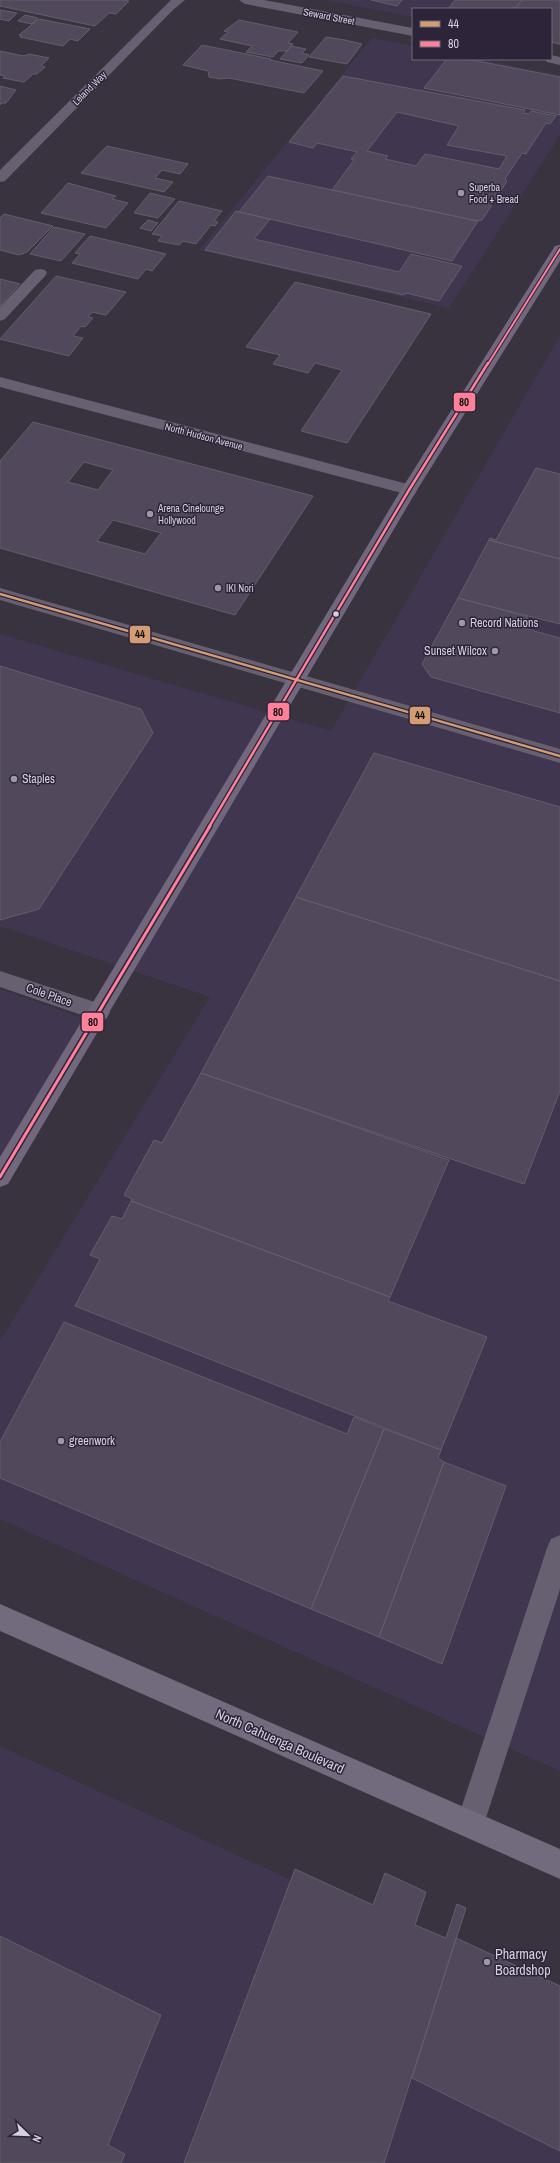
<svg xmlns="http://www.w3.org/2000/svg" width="560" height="2163" font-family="'Archivo Narrow',sans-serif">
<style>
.built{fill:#413650}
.building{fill:#51485b;stroke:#635e69;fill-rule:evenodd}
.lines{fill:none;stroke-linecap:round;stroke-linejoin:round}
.service{fill:#676070;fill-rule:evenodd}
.minor{fill:#676070;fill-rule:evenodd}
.secondary{fill:#726a7d;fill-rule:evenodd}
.primary{fill:#71687d;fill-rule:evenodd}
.bus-1-casing{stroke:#2d2439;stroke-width:5}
.bus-2-far2-casing{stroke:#2d2439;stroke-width:4}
.bus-2-far1-casing{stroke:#2d2439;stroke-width:5}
.bus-2-casing{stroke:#2d2439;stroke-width:6}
.bus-1{stroke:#d39c74;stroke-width:2.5}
.bus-2-far2{stroke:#ff8098;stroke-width:2}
.bus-2-far1{stroke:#ff8098;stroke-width:2.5}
.bus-2{stroke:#ff8098;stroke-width:3}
.poi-dot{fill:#9e98a6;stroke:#2d2439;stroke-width:1.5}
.bus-dot{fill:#d5cfde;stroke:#2d2439;stroke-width:1.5}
.labels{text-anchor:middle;stroke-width:3;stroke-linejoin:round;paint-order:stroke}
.far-street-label{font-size:10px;fill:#d5cfde;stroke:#2d2439}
.far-poi-label{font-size:10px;fill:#d5cfde;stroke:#2d2439;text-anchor:start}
.poi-label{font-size:12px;fill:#d5cfde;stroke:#2d2439;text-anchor:start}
.street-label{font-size:12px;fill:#d5cfde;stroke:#2d2439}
.near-street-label{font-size:14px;fill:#d5cfde;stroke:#2d2439}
.near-poi-label{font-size:14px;fill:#d5cfde;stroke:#2d2439;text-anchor:start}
.line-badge{stroke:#2d2439;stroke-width:1.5}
.pale-badge-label{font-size:11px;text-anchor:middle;font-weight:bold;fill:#111}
</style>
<rect width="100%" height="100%" fill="#38333f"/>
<!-- built -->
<path class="built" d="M325 0H560V46L551 44V9H413V17Z
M372 38 413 46V59H479L560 75V135L449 308 199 250Z
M560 336V1771L0 1519V1341L210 997 0 926V634L331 731Z
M0 989 85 1019 0 1159Z
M0 1746 560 2004V2163H0Z"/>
<!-- building -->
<path class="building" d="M0 0H123L129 1 116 14 109 13 95 26 0 6Z
M371 0H402L397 6Z
M455 0H522L515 9H448Z
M522 0H560V44L551 42 553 39 551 38V9H515Z
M0 10 17 13 9 21 0 19Z
M25 15 38 18 32 24 18 21Z
M39 19 90 29 78 41 70 39 63 46 20 37 22 36 19 35Z
M239 20 298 32 288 43 293 44 287 51H278L273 57 246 52 252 46 220 39 228 32 224 31Z
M326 37 345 40 362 44 347 64 309 57Z
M202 45 271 59 270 60 323 71 304 93 229 78 220 79 209 77 208 71 183 65Z
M291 46 306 49 302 53 309 55 302 63 280 59Z
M0 51 24 56 29 54 49 58 41 66 45 67 37 74H33L24 82 3 78 5 76 0 75Z
M447 59H467L560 77V115L424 88Z
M343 76 525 110 523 113 529 114 531 111 556 116 550 124 546 123 526 154 522 153 505 179 507 181 482 220 477 221 332 190 354 160 351 159 357 152 317 143 313 148 289 142ZM397 112 459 126 447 145 507 156 499 169 425 154 416 166 385 159 388 156 367 151Z
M0 86 16 90 6 103H2L0 105Z
M107 146 188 164 180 174 162 170 155 178 173 182 164 192 81 173Z
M268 176 332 190 478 221 452 261 239 212Z
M68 183 116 196 112 199 128 203 106 228 41 213Z
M150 193 175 199 158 218 134 213Z
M179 201 222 211 214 221 218 222 215 226 211 225 196 244 183 241 179 245 158 241 162 236 152 234Z
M236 211 270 219 254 239 399 272 411 254 462 266 439 301 406 293 404 295 205 250Z
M4 214 53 226 27 252 19 255 0 250V218Z
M148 220 158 223 151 231 140 228Z
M54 227 85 234 61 261 30 254Z
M90 236 166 254 152 271 146 269 138 279 72 263 80 254 75 253Z
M56 276 126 292 106 315 92 312 88 317 93 318 85 327 81 326 73 336 83 338 69 356 0 339Z
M0 279 20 284 0 306Z
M295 282 431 314 347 443 301 431 342 370 315 363 308 373 273 364 280 355 246 347Z
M33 422 313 496 235 615 0 548V461ZM84 462 113 470 98 490 68 482ZM113 520 161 533 145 554 97 541Z
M536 468 560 474V559L489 540 490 538 496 540Z
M489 540 560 559V624L458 598Z
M458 598 528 617 523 628 560 638V713L431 677 422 664Z
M0 666 141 709 153 733 39 909 0 920Z
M374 753 560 807V981L296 897Z
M296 897 560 981V1091L524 1184 201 1073Z
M201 1073 449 1160 390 1297 131 1201 132 1199 124 1195 154 1140 162 1143Z
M131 1201 390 1297 388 1301 487 1337 441 1450 75 1306 100 1259 90 1255 112 1216 122 1219Z
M64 1322 347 1434 354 1417 384 1429 311 1609 0 1478V1442Z
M384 1429 441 1450 438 1458 444 1462 379 1637 311 1609Z
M444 1462 506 1486 442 1664 379 1637Z
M295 1869 373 1905 385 1873 426 1892 415 1925 446 1938 457 1904 466 1908 384 2163H184Z
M0 1936 161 2015 108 2145 125 2154 121 2163H0Z
M456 1938 560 1986V2151L412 2078Z"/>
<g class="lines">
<!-- service -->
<path class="service" d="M40 269 45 270 47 273 45 276 5 319 0 321V307L35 270Z
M560 1535V1589L484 1824 480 1834 470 1838 460 1834 456 1824 547 1548 551 1539Z"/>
<!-- minor -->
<path class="minor" d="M171 0H185L173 10 5 181 0 182V170Z
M239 0H264L413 28V36L245 4Z
M551 55 560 57V65L547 62 545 59H551Z
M0 377 415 486 417 490 415 494 409 495 0 387Z
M0 588 560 749V763L0 600Z
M0 971 107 1006 110 1012 107 1018 99 1021 0 987Z"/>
<!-- secondary -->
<path class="secondary" d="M0 1604 560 1849V1879L0 1631Z"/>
<!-- primary -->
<path class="primary" d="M560 245V261L417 490 8 1184 0 1187V1157L401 490 553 249 555 246Z"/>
<defs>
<path id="bus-1" d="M0 594 560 756"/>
<path id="bus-2-far2" d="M488 364 560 249"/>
<path id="bus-2-far1" d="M209 827 409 490 488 363"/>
<path id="bus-2" d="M0 1177 210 826"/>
</defs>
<!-- bus-1 casing -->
<use href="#bus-1" class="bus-1-casing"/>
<!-- bus-2-far2 casing -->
<use href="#bus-2-far2" class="bus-2-far2-casing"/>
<!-- bus-2-far1 casing -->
<use href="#bus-2-far1" class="bus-2-far1-casing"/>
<!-- bus-2 casing -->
<use href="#bus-2" class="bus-2-casing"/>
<!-- bus-1 -->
<use href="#bus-1" class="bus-1"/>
<!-- bus-2-far2 -->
<use href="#bus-2-far2" class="bus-2-far2"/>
<!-- bus-2-far1 -->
<use href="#bus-2-far1" class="bus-2-far1"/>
<!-- bus-2 -->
<use href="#bus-2" class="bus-2"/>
</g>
<!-- markers -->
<g class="poi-dot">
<circle cx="461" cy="193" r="4"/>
<circle cx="150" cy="514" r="4"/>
<circle cx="218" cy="588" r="4"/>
<circle cx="462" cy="623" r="4"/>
<circle cx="495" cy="651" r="4"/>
<circle cx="14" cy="779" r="4"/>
<circle cx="61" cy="1441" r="4"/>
<circle cx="487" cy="1962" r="4"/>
</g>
<circle class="bus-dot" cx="336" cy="614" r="3.5"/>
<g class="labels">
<!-- far-street labels -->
<g class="far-street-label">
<text transform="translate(329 16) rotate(11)" y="4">Seward Street</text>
<text transform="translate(89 88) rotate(-45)" y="4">Leland Way</text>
<text transform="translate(204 436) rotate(15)" y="4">North Hudson Avenue</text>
</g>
<!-- far-poi labels -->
<g class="far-poi-label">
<text x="469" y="191">Superba<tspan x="469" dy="12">Food + Bread</tspan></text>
<text x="158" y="512">Arena Cinelounge<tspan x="158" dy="12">Hollywood</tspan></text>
<text x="226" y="592">IKI Nori</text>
</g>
<!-- poi labels -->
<g class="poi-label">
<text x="470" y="627">Record Nations</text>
<text x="487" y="655" text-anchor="end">Sunset Wilcox</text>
<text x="22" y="783">Staples</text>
<text x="69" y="1445">greenwork</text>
</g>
<!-- street labels -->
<g class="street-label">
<text transform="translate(49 995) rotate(19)" y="4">Cole Place</text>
</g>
<!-- near-street labels -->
<g class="near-street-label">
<text transform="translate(280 1741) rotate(24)" y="5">North Cahuenga Boulevard</text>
</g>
<!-- near-poi labels -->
<g class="near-poi-label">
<text x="495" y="1959">Pharmacy<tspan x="495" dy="16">Boardshop</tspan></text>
</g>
</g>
<g class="line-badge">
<rect x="453" y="392" width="23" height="20" rx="4" fill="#ff8098"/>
<rect x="129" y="625" width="22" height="19" rx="4" fill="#d39c74"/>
<rect x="267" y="702" width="23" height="19" rx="4" fill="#ff8098"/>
<rect x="409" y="706" width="22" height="19" rx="4" fill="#d39c74"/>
<rect x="81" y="1012" width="23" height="20" rx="4" fill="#ff8098"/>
</g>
<g class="pale-badge-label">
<text x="464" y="406">80</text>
<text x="140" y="638">44</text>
<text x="278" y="716">80</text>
<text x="420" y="719">44</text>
<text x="93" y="1026">80</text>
</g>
<!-- legend -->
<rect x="412" y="8" width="140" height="52" fill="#2d2439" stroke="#70687b"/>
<rect x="420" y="21" width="20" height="6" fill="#d39c74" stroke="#70687b"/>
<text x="448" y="28" font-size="12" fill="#d5cfde">44</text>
<rect x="420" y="41" width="20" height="6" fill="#ff8098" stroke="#70687b"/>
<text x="448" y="48" font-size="12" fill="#d5cfde">80</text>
<!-- north arrow -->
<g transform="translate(28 2135) rotate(113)" stroke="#2d2439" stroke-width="3" paint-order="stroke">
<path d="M0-3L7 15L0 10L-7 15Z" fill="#d5cfde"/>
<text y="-6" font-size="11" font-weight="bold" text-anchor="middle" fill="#d5cfde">N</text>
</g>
</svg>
